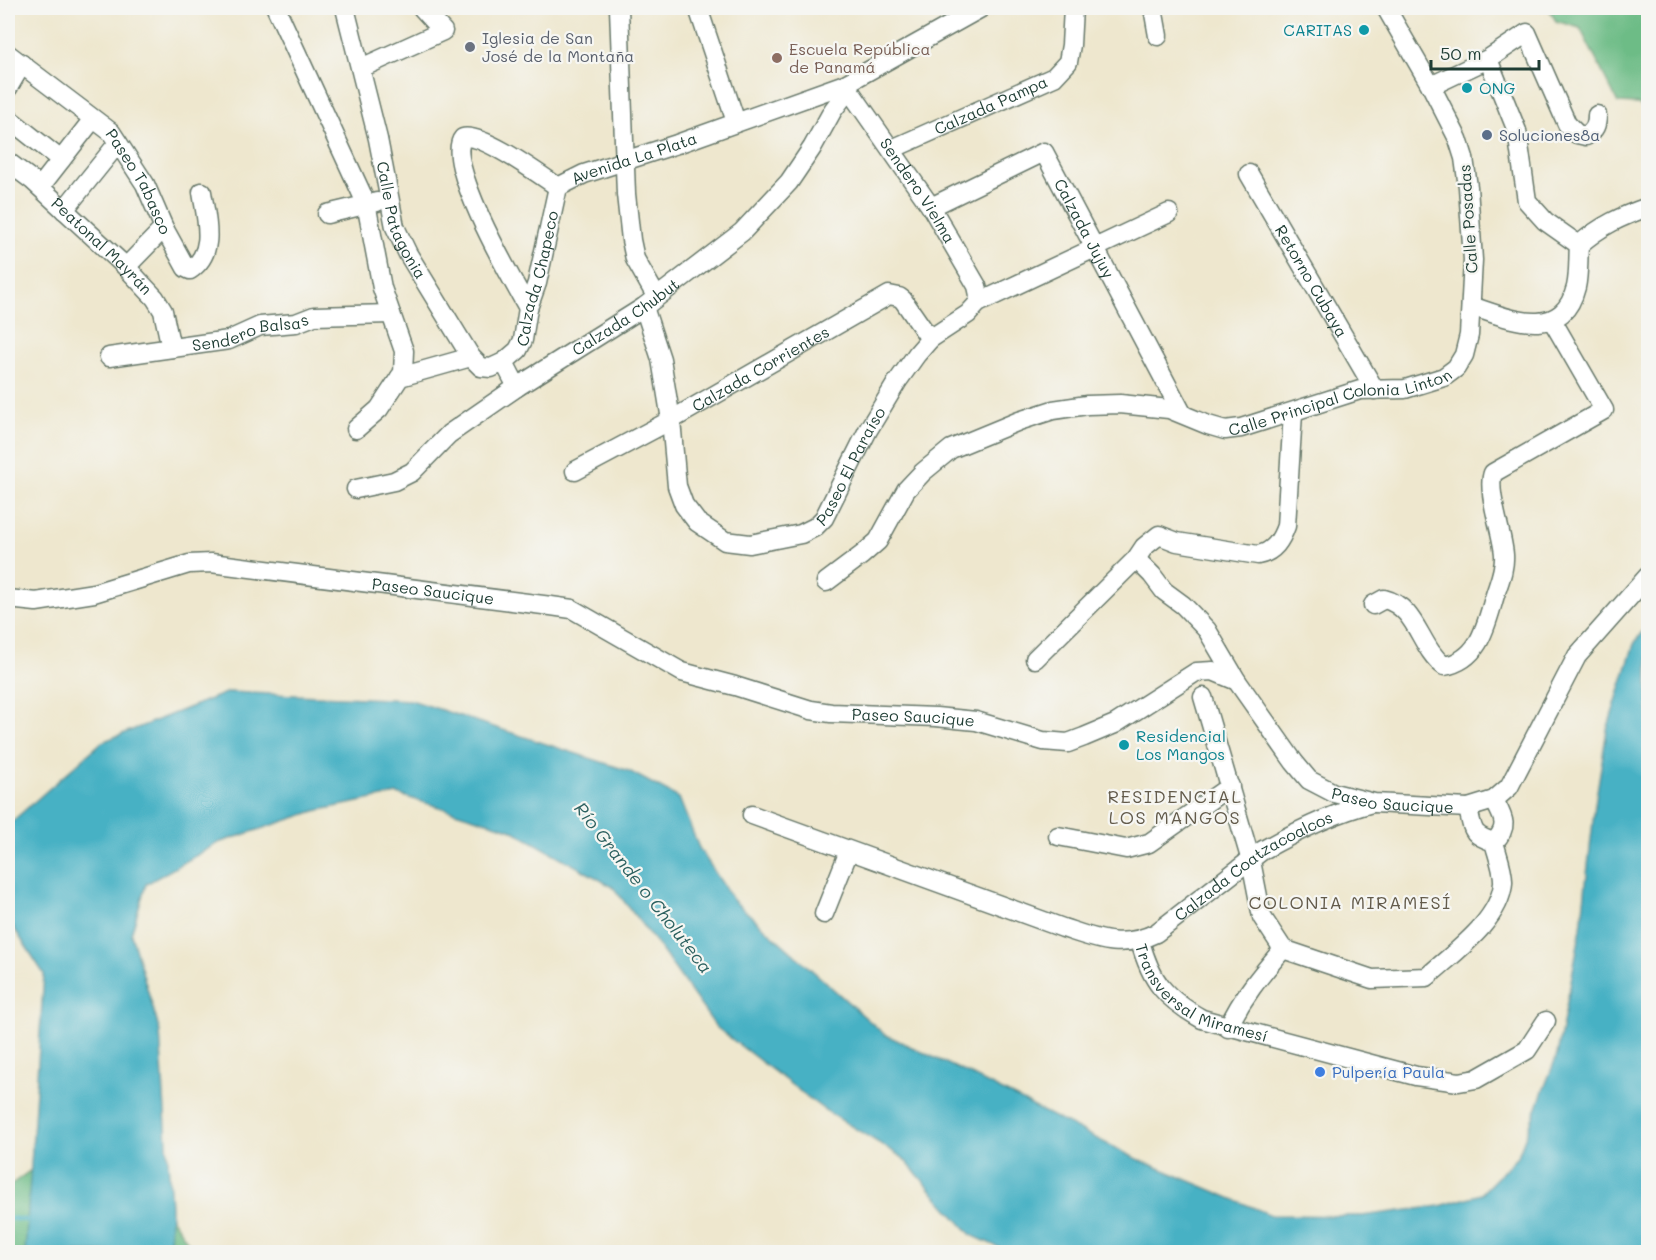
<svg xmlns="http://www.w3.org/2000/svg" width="1656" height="1260" font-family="Mali,sans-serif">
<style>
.forest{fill:#6dbc86;stroke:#467c5d;stroke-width:1.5}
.water{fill:#46b1c4;stroke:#32777c;stroke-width:1.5}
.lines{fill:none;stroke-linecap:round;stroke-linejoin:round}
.stream{stroke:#46b1c4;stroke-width:4.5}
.minor-casing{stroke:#67786a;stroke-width:21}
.minor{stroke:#fff;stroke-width:18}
.culture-dot{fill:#0f9aa8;stroke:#f6f6f2;stroke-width:2}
.worship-dot{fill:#6b7280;stroke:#f6f6f2;stroke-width:2}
.education-dot{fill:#8d6e63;stroke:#f6f6f2;stroke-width:2}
.service-dot{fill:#5c6f8a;stroke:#f6f6f2;stroke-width:2}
.shop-dot{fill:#3f7fe0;stroke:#f6f6f2;stroke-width:2}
.labels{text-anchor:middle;stroke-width:4.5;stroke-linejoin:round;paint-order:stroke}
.culture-label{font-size:16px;fill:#0d838f;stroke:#f6f6f2;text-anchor:start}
.worship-label{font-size:16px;fill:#5b616d;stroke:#f6f6f2;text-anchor:start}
.education-label{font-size:16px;fill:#785e54;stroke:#f6f6f2;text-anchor:start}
.street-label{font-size:16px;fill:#1f3d34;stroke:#f6f6f2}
.service-label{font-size:16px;fill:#4e5e75;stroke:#f6f6f2;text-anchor:start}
.shop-label{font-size:16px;fill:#366cbe;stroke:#f6f6f2;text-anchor:start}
.neighbourhood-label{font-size:18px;letter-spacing:1.5px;fill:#635b4b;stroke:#f6f6f2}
.water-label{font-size:18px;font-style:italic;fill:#2b605f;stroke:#f6f6f2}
</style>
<rect width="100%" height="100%" fill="#f6f6f2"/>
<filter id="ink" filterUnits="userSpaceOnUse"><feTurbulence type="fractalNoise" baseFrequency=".0167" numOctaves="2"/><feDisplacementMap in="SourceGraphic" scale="12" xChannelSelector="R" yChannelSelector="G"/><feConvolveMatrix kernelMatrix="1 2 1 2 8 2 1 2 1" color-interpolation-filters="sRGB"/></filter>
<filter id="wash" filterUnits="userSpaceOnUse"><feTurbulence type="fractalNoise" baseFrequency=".008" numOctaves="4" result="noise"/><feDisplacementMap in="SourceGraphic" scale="24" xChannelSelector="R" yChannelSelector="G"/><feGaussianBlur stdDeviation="1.35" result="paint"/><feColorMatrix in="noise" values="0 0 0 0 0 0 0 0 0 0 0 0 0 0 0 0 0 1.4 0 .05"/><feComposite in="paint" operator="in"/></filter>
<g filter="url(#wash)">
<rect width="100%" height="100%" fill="#eee7ce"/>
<!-- forest -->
<path class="forest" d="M1548 8H1648V111L1638 104 1618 103 1580 28 1556 21Z
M95 1123 99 1252H8V1187Z
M145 1180 195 1252H147Z"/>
<!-- water -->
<path class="water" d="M1648 622V1252H1009L971 1235 902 1157 823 1109 716 1027 660 948 613 887 510 829 397 794 315 811 218 843 146 884 131 934 160 1032 171 1207 170 1252H25L44 974 8 919V825L102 742 228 692 411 700 629 771 679 798 699 848 733 900 884 1034 969 1074 1135 1158 1271 1215 1362 1216 1440 1206 1481 1194 1518 1156 1557 1055 1581 928 1595 804 1607 730 1634 644Z"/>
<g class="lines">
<!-- stream -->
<path class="stream" d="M8 1218 32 1221"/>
</g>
</g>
<g filter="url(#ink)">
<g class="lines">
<defs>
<g id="minor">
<path d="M276 8 366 203 382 288 404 351 403 373 400 377"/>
<path id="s1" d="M345 8 378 139 395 227 408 254 471 357 481 367 491 368 504 362 517 387"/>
<path d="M619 8 626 194 631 240 635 259 656 296"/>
<path d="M698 8 736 122"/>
<path d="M1153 8 1158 36"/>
<path id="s2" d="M8 54 111 132 145 184 164 228 186 268 190 270C217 252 206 219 202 192"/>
<path d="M1488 59 1517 131 1527 201 1545 221 1579 245"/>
<path d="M361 68 443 31 422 8"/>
<path id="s3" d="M845 84 931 207 977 286 979 295 978 303"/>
<path d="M1431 86 1488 59 1527 33 1567 124 1577 134 1586 136C1595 130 1597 125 1597 115"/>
<path d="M8 88 22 64"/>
<path d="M8 118 61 160"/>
<path id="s4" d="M892 149 1054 77 1068 62 1071 45 1073 8"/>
<path id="s5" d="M8 162 32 180 126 267 155 298 163 311 171 348"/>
<path id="s6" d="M1249 174 1375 390"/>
<path d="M40 187 93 119"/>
<path id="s7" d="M931 207 1044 152 1182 413"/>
<path d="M64 210 118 143"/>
<path d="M327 214 377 202"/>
<path d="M126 267 164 228"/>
<path d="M1471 306C1508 318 1562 343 1576 287 1579 274 1578 258 1579 245 1600 226 1622 216 1648 207"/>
<path id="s8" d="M644 307 661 359 671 420 677 486 684 505 697 522 725 541 750 544 801 534 815 527 824 518 868 430 897 382 917 354 930 339 968 314 978 303 1169 213"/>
<path id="s9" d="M528 308C514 283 443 161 463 138 481 132 540 175 558 187L584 174 677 144 845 84 981 8"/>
<path id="s10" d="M109 357 229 340 260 326 296 323 314 316 391 314"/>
<path id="s11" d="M504 362 518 350 523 340 528 308 537 283 558 187"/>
<path d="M356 429 379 409 400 377 471 357"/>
<path id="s12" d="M575 471 671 420 889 295 899 297 903 300 930 339"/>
<path id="s13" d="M356 489 394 481 412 472 449 434 517 387 644 307 742 232 789 182 812 148 833 110 849 89"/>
<path d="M1136 559 1144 547 1159 535 1177 542 1258 555C1274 552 1281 540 1286 526L1293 413"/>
<path id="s14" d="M826 582 862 555 878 541 906 490 923 472 951 449 1019 421 1053 410 1087 405 1120 404 1169 409 1208 425 1225 430 1241 428 1360 390 1405 389 1444 377 1456 368 1464 355 1469 335 1473 260 1468 187 1464 158 1458 139 1431 86 1386 8"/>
<path id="s15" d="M8 599 36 602 94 593 189 564 211 563 551 606 572 609 682 672 735 686 811 710 831 713 936 717 976 721 1043 741 1068 743 1084 737 1115 724 1196 672 1213 671 1237 681 1294 762 1309 780 1334 793 1374 803 1468 808 1494 800 1509 787 1577 656 1648 576"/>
<path d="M1373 605 1384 599C1417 607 1419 647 1444 666 1480 660 1486 625 1495 595 1499 582 1505 569 1504 555 1503 534 1486 491 1493 473L1604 410 1552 320"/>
<path d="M1035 659 1136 559 1152 575 1164 591 1183 605 1207 630 1237 681"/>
<path d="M1203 697 1251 861 1262 917 1283 949 1372 979 1427 977C1453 953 1500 921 1503 883 1504 871 1497 854 1494 842 1471 835 1473 830 1468 808"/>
<path id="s16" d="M752 815 1063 928C1097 939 1121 950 1156 933L1263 850C1297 831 1333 813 1372 803"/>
<path d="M1058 836 1126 849 1149 843 1230 786"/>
<path d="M1494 842C1510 826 1503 817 1494 800"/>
<path d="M824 914 849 851"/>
<path id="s17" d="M1140 941C1151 982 1165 998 1202 1019L1416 1076 1459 1082 1476 1079 1527 1050 1546 1021"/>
<path d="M1228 1028C1242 997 1261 975 1283 949"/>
</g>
</defs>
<!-- minor casing -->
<use href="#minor" class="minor-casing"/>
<!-- minor -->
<use href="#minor" class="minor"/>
</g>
</g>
<!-- markers -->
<g class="culture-dot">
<circle cx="1364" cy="30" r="6"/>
<circle cx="1467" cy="88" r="6"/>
<circle cx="1124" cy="745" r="6"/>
</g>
<circle class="worship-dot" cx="470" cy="47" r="6"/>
<circle class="education-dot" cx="777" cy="58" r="6"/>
<circle class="service-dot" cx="1487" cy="135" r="6"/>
<circle class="shop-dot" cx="1320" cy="1072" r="6"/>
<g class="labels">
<!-- culture labels -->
<g class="culture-label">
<text x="1352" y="36" text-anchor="end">CARITAS</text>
<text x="1479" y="94">ONG</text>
<text x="1136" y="742">Residencial<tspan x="1136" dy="18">Los Mangos</tspan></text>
</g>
<!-- worship labels -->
<g class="worship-label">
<text x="482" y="44">Iglesia de San<tspan x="482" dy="18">José de la Montaña</tspan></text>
</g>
<!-- education labels -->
<g class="education-label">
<text x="789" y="55">Escuela República<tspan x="789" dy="18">de Panamá</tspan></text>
</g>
<!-- street labels -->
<g class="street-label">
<text dy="6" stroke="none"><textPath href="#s4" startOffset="108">Calzada Pampa</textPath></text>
<text dy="6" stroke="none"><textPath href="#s9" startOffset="376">Avenida La Plata</textPath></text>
<text dy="6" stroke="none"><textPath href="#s2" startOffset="186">Paseo Tabasco</textPath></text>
<text dy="6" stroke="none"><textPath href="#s3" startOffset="129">Sendero Vielma</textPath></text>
<text dy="6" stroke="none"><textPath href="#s1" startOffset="220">Calle Patagonia</textPath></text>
<text transform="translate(1468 219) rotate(-94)" y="6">Calle Posadas</text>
<text dy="6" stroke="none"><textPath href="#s7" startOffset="212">Calzada Jujuy</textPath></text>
<text dy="6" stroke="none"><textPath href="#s5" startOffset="126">Peatonal Mayrán</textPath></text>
<text dy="6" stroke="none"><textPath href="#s11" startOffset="93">Calzada Chapeco</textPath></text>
<text dy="6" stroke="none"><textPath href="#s6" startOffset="124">Retorno Cubaya</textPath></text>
<text dy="6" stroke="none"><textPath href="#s13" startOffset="324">Calzada Chubut</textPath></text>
<text dy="6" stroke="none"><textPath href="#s10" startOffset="144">Sendero Balsas</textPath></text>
<text dy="6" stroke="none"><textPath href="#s12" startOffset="212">Calzada Corrientes</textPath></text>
<text dy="6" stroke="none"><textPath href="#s14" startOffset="590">Calle Principal Colonia Linton</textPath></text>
<text dy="6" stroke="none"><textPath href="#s8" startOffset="422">Paseo El Paraíso</textPath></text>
<text dy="6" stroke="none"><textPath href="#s15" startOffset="432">Paseo Saucique</textPath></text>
<text dy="6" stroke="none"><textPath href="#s15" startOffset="936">Paseo Saucique</textPath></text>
<text dy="6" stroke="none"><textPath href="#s15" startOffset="1494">Paseo Saucique</textPath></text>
<text dy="6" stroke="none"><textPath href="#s16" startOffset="546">Calzada Coatzacoalcos</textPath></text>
<text dy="6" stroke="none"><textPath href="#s17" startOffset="87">Transversal Miramesí</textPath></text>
</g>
<!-- service labels -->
<g class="service-label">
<text x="1499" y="141">Soluciones8a</text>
</g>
<!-- shop labels -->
<g class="shop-label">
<text x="1332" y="1078">Pulpería Paula</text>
</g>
<!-- neighbourhood labels -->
<g class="neighbourhood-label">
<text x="1175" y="803">RESIDENCIAL<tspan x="1175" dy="21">LOS MANGOS</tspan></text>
<text x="1350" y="909">COLONIA MIRAMESÍ</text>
</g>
<!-- water labels -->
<g class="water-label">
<text transform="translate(643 888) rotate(52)" y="6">Río Grande o Choluteca</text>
</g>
</g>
<!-- margin -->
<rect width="1656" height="1260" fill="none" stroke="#f6f6f2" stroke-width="30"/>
<!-- scale -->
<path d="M1431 60v9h108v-9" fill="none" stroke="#1f3d34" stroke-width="3"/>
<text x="1440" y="60" font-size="18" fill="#1f3d34" stroke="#f6f6f2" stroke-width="4.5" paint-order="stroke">50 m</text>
</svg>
